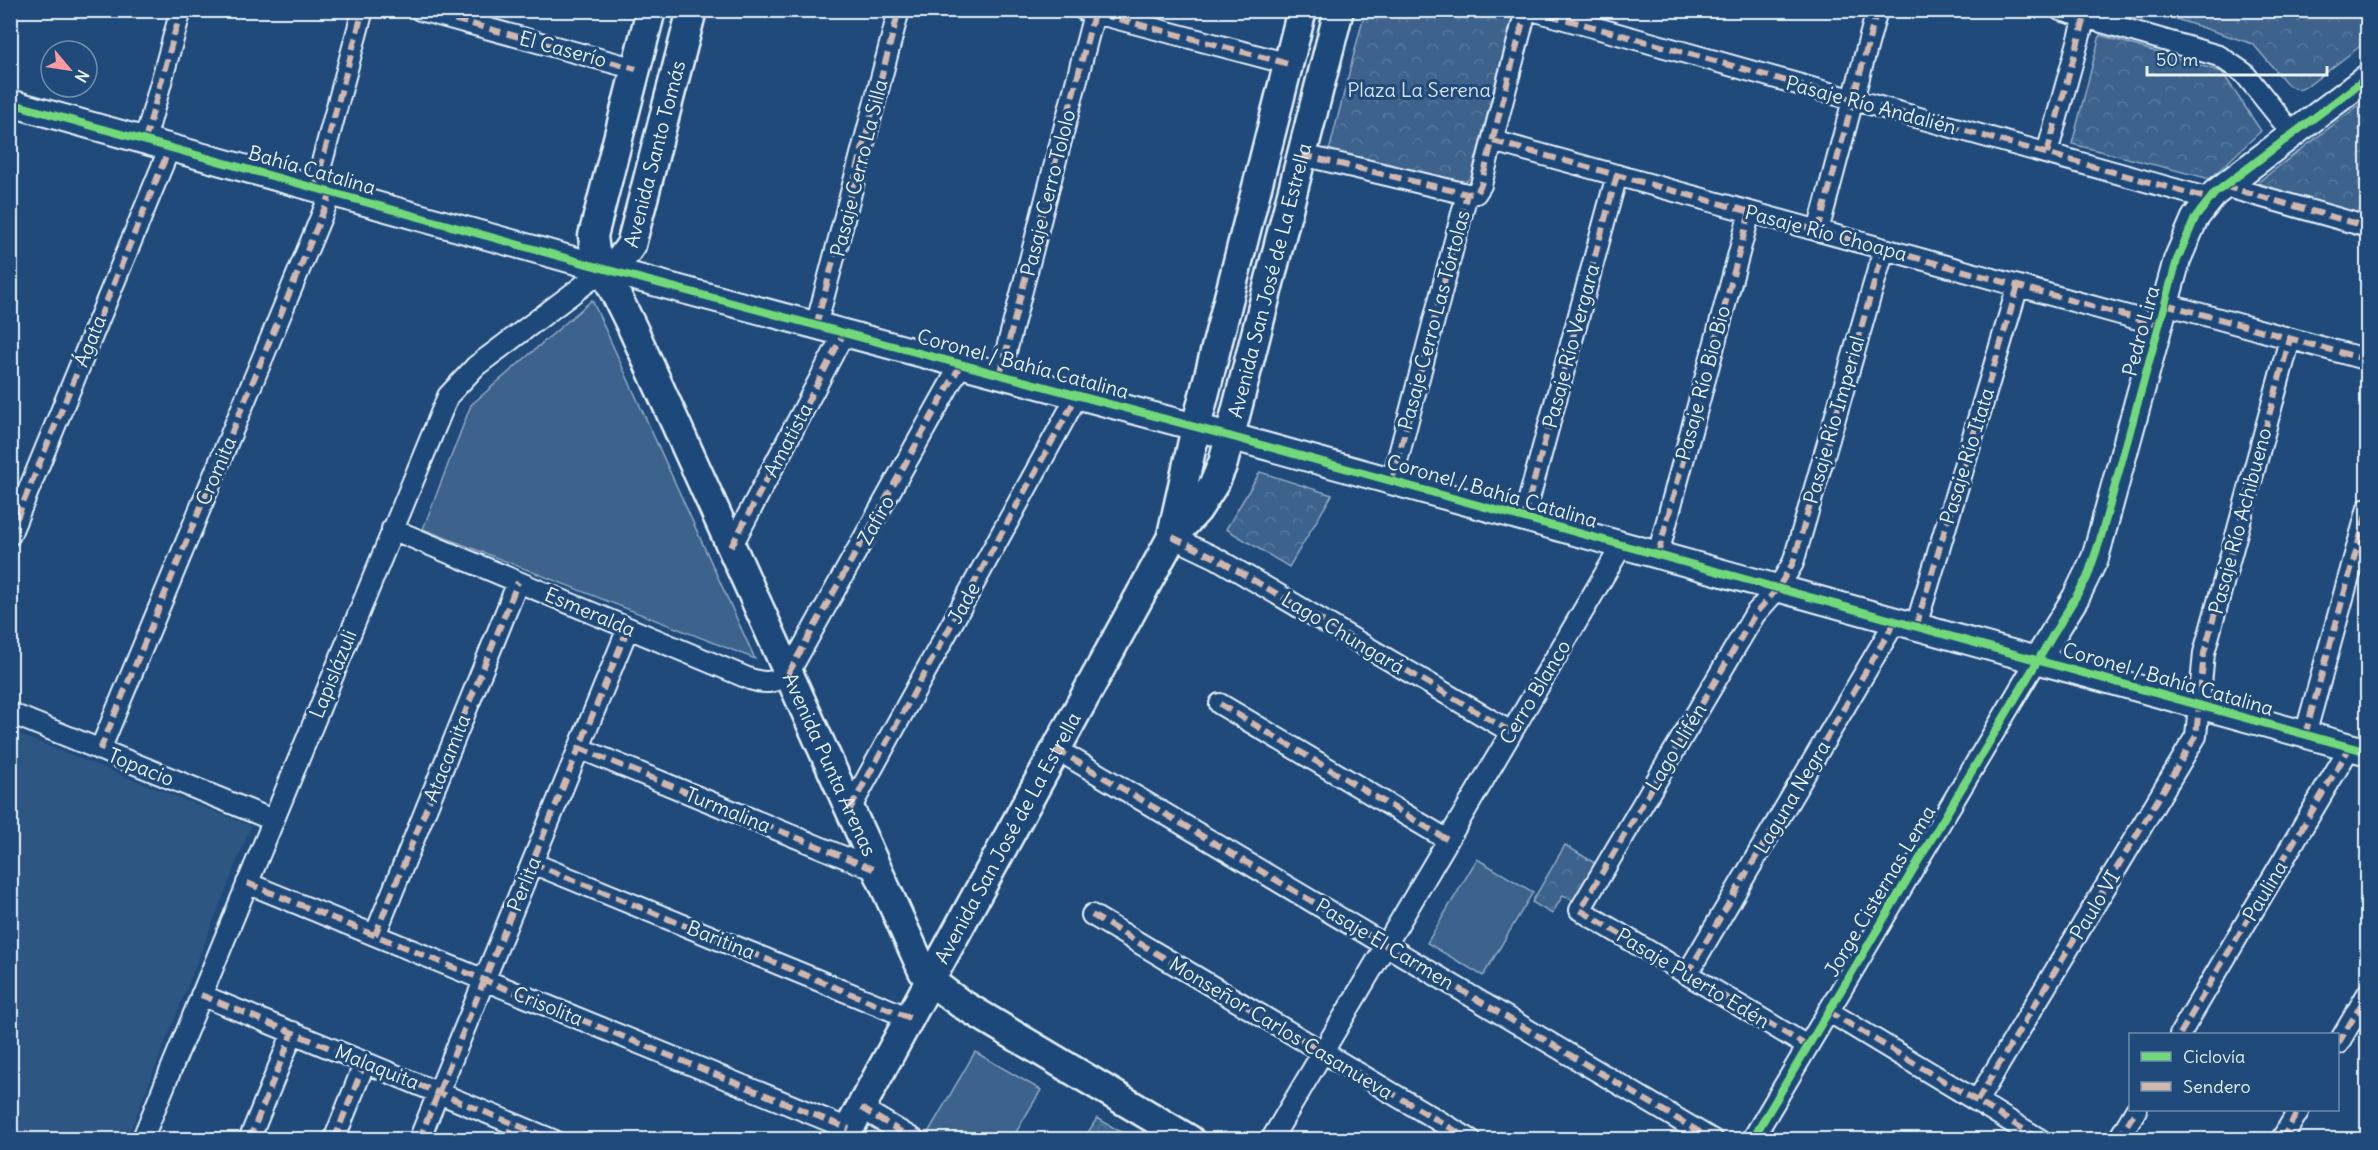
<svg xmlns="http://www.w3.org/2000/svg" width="2378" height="1150" font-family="Delius,sans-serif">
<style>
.built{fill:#2e5683}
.grass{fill:#3c628c;stroke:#92aac2;stroke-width:1.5}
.park{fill:url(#park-crowns);stroke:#92aac2;stroke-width:1.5}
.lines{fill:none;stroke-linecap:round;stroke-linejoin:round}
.minor-casing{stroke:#e8f1f8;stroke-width:24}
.tertiary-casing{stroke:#e8f1f8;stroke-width:30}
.secondary-casing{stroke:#e8f1f8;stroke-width:33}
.minor{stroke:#1f4a7a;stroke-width:20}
.tertiary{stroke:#1f4a7a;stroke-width:26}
.secondary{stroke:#1f4a7a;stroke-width:28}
.quiet{stroke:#d1b7ad;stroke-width:6;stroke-dasharray:12 6;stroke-linecap:butt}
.cycleway-casing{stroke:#1f4a7a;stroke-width:11}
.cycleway{stroke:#71d979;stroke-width:8}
.labels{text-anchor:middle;stroke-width:6;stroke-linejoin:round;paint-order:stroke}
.street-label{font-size:20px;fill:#e8f1f8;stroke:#1f4a7a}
.park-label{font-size:20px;fill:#d7e3ed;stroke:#1f4a7a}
</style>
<defs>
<pattern id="park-crowns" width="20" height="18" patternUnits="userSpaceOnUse" patternTransform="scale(1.5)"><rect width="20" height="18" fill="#3c628c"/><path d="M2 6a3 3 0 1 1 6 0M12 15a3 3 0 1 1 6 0" fill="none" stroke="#58799d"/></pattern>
</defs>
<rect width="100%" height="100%" fill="#1f4a7a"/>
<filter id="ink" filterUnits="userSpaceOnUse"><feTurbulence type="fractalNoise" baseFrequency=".0167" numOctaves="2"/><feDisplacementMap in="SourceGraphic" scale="12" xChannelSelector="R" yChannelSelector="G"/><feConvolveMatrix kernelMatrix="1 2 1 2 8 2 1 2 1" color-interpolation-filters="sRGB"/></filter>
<g filter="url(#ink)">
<!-- built -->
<path class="built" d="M10 731 251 826 127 1139H11Z"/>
<!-- grass -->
<path class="grass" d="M592 300 755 659 423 529 471 405Z
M1477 859 1533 892 1483 976 1427 943Z
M975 1052 1041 1090 1012 1139H932L926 1136Z"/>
<!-- park -->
<path class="park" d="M1365 11H1514L1471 177 1465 182 1329 151Z
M2151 11H2367V41L2309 85 2299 89 2289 86 2253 44Z
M2100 35 2222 72 2261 131 2210 179 2072 144Z
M2367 99V216L2257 183Z
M1260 472 1332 495 1289 567 1226 529Z
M1565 845 1598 865 1576 903 1563 895 1552 914 1532 902Z
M1097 1118 1133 1139H1084Z"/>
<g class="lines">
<defs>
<path id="minor" d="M420 10 636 69
M1084 10 1289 64
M1532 10 2210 199
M2060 10 2219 56 2244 73 2292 133
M145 140 181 10
M1493 141 2160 325
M2047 153 2087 10
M1302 155 1467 194 1476 193 1481 185 1526 10
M2224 186 2368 227
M315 188 363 10
M1818 231 1877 10
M2165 304 2368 360
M816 326 899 10
M1000 375 1095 10
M1392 481 1467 194
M1524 517 1617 175
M392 529 750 679C765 684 775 683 788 674L961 364
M10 535 170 147
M1172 537 1216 558 1511 732
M731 547 844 333
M1658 554 1750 212
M1916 626 2018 286
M1220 704 1448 840
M10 713 273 820
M2305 735 2368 508
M579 748 878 871
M1056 749 1713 1140
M100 750 331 193
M850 809 1077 396
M532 863 910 1018
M247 883 849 1129
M1092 915 1471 1140
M375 935 518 582
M1687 974 1896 620
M201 995 553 1140
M1828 1011 2041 1140
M2180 1034 2350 747
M2338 1044 2368 993
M1807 1046 1580 910 1755 614 1778 588 1793 563 1884 249
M1977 1101 2196 736 2204 653 2290 339
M861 1108 915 1140
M142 1140 448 396 476 366 605 269
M249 1140 293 1032
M334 1140 365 1062
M419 1140 628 628
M1271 1140 1622 545
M1752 1140 2037 660
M2118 1140 2136 1110
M2281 1140 2299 1110"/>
<path id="tertiary" d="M10 103 605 269 1229 436 2368 752
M2037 660 2076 597 2095 558 2177 260 2195 218 2215 193 2368 77"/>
<g id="secondary">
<path id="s1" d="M651 10 593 236 595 252 632 327 923 971 930 981 960 1003 1190 1140"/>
<path id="s2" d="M605 269 621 259 631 245 692 10"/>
<path d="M1172 535 1197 423 1302 10"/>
<path id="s3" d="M843 1140 1172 537 1197 510 1215 482 1223 463 1339 10"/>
</g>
</defs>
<!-- minor casing -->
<use href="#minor" class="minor-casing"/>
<!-- tertiary casing -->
<use href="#tertiary" class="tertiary-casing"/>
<!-- secondary casing -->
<use href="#secondary" class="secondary-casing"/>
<!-- minor -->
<use href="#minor" class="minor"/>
<!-- tertiary -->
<use href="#tertiary" class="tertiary"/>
<!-- secondary -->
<use href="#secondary" class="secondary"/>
<!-- quiet -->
<path class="quiet" d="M420 10 636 69
M1084 10 1289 64
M1532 10 2210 199
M145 140 181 10
M1493 141 2160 325
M2047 153 2087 10
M1302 155 1467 194 1476 193 1481 185 1526 10
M2224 186 2368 227
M315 188 363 10
M1818 231 1877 10
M2165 304 2368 360
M816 326 899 10
M1000 375 1095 10
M1392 481 1467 194
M1524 517 1617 175
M10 535 170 147
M1172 537 1216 558 1511 732
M731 547 844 333
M1658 554 1750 212
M1916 626 2018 286
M788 674 961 364
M1220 704 1448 840
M2305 735 2368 508
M579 748 878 871
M1056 749 1713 1140
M100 750 331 193
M850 809 1077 396
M532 863 910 1018
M247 883 849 1129
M1092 915 1471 1140
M375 935 518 582
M1687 974 1896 620
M201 995 553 1140
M1828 1011 2041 1140
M2180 1034 2350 747
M2338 1044 2368 993
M1807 1046 1580 910 1755 614 1778 588 1793 563 1884 249
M1977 1101 2196 736 2204 653 2290 339
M861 1108 915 1140
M249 1140 293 1032
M334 1140 365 1062
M419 1140 628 628
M506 1140 513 1123
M2118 1140 2136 1110
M2281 1140 2299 1110"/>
<defs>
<path id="cycleway" d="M10 103 605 269 1229 436 2368 752
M1752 1140 2087 578 2100 540 2177 260 2195 218 2215 193 2368 77"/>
</defs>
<!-- cycleway casing -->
<use href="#cycleway" class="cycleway-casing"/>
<!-- cycleway -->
<use href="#cycleway" class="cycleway"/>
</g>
</g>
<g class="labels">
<!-- street labels -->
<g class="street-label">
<text transform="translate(563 49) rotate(15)" y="7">El Caserío</text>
<text transform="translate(1871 105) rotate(15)" y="7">Pasaje Río Andalién</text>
<text dy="7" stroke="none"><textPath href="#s2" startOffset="130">Avenida Santo Tomás</textPath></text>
<text transform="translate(859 168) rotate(-76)" y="7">Pasaje Cerro La Silla</text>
<text transform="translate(312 170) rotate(16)" y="7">Bahía Catalina</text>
<text transform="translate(1048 193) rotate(-76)" y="7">Pasaje Cerro Tololo</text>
<text transform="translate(1826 233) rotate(15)" y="7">Pasaje Río Choapa</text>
<text dy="7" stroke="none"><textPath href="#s3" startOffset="966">Avenida San José de La Estrella</textPath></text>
<text transform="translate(1434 320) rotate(-75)" y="7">Pasaje Cerro Las Tórtolas</text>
<text transform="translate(2141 331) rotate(-75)" y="7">Pedro Lira</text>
<text transform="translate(90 341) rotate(-68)" y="7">Ágata</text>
<text transform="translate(1571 346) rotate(-75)" y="7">Pasaje Río Vergara</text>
<text transform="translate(1023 364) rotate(15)" y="7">Coronel / Bahía Catalina</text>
<text transform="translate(1703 383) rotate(-75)" y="7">Pasaje Río Bio Bio</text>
<text transform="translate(1834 420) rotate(-74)" y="7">Pasaje Río Imperial</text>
<text transform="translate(788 440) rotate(-62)" y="7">Amatista</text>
<text transform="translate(1967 456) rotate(-73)" y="7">Pasaje Río Itata</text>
<text transform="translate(216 471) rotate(-67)" y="7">Cromita</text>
<text transform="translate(1492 491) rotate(16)" y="7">Coronel / Bahía Catalina</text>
<text transform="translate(876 520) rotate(-61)" y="7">Zafiro</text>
<text transform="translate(2240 521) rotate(-75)" y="7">Pasaje Río Achibueno</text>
<text transform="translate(964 603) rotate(-61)" y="7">Jade</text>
<text transform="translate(590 612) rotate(23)" y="7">Esmeralda</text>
<text transform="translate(1343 633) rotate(31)" y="7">Lago Chungará</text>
<text transform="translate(333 674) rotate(-68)" y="7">Lapislázuli</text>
<text transform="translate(2168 679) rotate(16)" y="7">Coronel / Bahía Catalina</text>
<text transform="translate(1535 692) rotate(-59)" y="7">Cerro Blanco</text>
<text transform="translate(1676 747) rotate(-59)" y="7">Lago Llifén</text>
<text transform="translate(447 758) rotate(-68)" y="7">Atacamita</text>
<text dy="7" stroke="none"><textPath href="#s1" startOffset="813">Avenida Punta Arenas</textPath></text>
<text transform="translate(141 767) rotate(22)" y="7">Topacio</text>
<text transform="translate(1792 797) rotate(-59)" y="7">Laguna Negra</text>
<text transform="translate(728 810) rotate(22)" y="7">Turmalina</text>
<text dy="7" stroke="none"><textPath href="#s3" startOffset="344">Avenida San José de La Estrella</textPath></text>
<text transform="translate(524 884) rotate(-68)" y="7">Perlita</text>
<text transform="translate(1880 891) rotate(-59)" y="7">Jorge Cisternas Lema</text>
<text transform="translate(2265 891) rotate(-59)" y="7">Paulina</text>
<text transform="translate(2095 905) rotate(-59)" y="7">Paulo VI</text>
<text transform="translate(721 940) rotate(22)" y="7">Baritina</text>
<text transform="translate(1385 944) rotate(31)" y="7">Pasaje El Carmen</text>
<text transform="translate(1693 978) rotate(31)" y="7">Pasaje Puerto Edén</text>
<text transform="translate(548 1006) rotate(22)" y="7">Crisolita</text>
<text transform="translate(1281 1028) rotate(31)" y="7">Monseñor Carlos Casanueva</text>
<text transform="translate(377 1067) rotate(22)" y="7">Malaquita</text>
</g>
<!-- park labels -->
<g class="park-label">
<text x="1419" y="97">Plaza La Serena</text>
</g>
</g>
<!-- margin -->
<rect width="2378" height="1150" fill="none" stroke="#1f4a7a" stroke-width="36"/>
<rect x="18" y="18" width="2342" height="1114" fill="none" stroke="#e8f1f8" stroke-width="2" filter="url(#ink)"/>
<!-- legend -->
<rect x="2129" y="1033" width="210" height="78" fill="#1f4a7a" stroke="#6f8dac" stroke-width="1.5"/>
<rect x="2141" y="1052" width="30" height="9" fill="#71d979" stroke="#6f8dac" stroke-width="1.5"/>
<text x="2183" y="1063" font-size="18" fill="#e8f1f8">Ciclovía</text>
<rect x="2141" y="1082" width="30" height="9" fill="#d1b7ad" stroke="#6f8dac" stroke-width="1.5"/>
<text x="2183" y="1093" font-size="18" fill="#e8f1f8">Sendero</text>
<!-- north arrow -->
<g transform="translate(69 69) rotate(119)"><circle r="28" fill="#1f4a7a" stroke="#6f8dac" stroke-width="1.5"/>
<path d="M0-4.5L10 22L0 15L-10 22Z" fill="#ff9aa2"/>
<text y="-9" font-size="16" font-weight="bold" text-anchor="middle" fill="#e8f1f8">N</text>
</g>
<!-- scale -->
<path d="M2147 66v9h180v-9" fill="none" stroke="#e8f1f8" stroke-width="3"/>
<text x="2156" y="66" font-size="18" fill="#e8f1f8" stroke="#1f4a7a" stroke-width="4.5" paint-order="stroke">50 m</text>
</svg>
